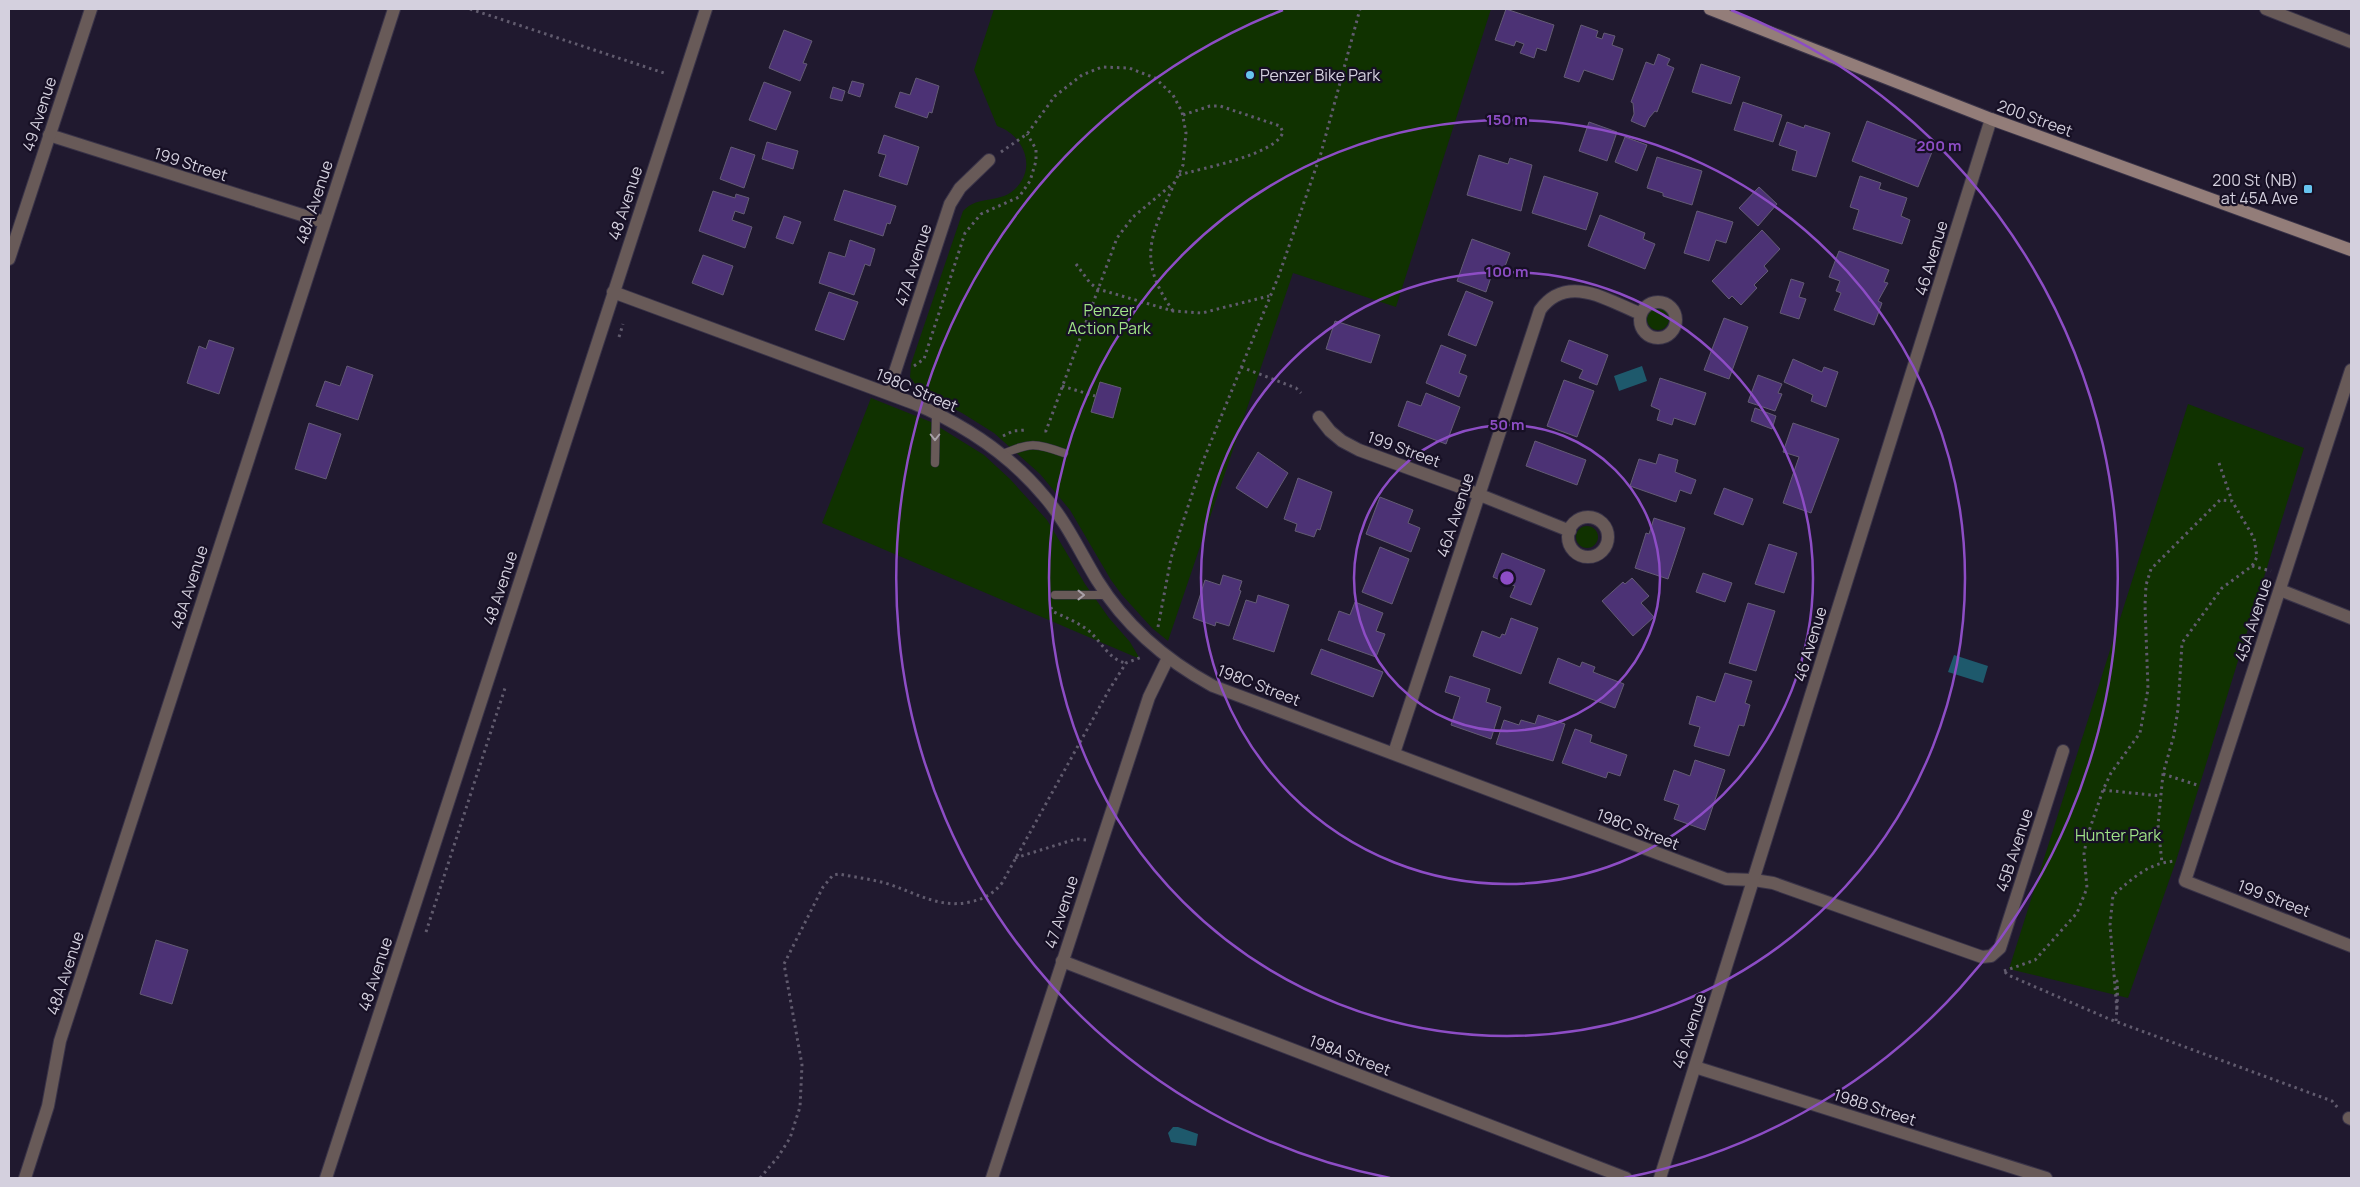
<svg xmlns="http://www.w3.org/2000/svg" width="2360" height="1187" font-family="Manrope,sans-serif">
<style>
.green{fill:#103200}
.water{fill:#1e596c}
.building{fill:#4c3275;stroke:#635b74}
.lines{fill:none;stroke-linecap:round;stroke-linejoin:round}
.service-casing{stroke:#393348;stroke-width:9}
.minor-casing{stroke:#393348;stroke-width:14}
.tertiary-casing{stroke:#393348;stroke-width:14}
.secondary-casing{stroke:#393348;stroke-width:14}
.path{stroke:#615b6e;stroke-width:3;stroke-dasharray:2.5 4;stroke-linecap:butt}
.service{stroke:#685a58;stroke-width:8}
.minor{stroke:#685a58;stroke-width:12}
.tertiary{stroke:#685a58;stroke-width:12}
.secondary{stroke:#937d79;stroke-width:12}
.oneway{stroke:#a9a1a8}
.ring{fill:none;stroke:#8d4dc5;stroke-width:2.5}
.poi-dot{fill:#67c4ef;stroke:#171025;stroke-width:2}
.labels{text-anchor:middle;stroke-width:4.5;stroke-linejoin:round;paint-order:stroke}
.poi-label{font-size:16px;fill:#d4d0de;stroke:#171025;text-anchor:start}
.street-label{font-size:16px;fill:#d4d0de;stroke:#171025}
.park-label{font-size:16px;fill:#9fe386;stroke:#171025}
.centre{fill:#8d4dc5;stroke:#171025;stroke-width:2.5}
.ring-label{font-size:15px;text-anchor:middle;font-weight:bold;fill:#8d4dc5;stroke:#171025;stroke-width:4.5;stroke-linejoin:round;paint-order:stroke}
</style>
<rect width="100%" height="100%" fill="#20192f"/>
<!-- green -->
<path class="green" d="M994 9H1491L1396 307 1293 273 1168 641 1152 628 1122 595 1111 580 1070 510 1040 474 994 433 962 413 921 392 910 377 911 364 963 211C979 194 1001 205 1017 187 1037 165 1022 134 997 126L974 70Z
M1647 319a11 11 0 1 1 22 0a11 11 0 1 1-22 0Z
M871 398 931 422 984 455 1010 479 1047 520 1085 584 1109 618 1130 642 1140 659 822 523Z
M2188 404 2304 448 2176 861 2128 998 2009 969Z
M1576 537a11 11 0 1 1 22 0a11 11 0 1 1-22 0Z"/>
<!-- water -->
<path class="water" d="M1642 366 1647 381 1619 391 1614 376Z
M1954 655 1988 666 1983 683 1948 672Z
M1173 1127H1178L1198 1134 1196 1146 1171 1142 1168 1133Z"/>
<!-- building -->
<path class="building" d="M1506 9 1554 25 1546 51 1537 48 1534 58 1520 53 1524 44 1516 41 1514 46 1495 40Z
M1581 25 1598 31 1596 37 1602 39 1604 33 1615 36 1612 45 1623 49 1613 80 1584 70 1579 82 1564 77Z
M784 30 812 41 803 63 807 64 800 81 769 68Z
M1658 54 1670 59 1667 65 1674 68 1657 112 1655 111 1649 118 1645 127 1631 121 1634 114 1633 103 1631 102 1646 62 1654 65Z
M1701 64 1740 77 1731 104 1692 92Z
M916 78 939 86 932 113 929 112 927 118 895 107 900 92 910 95Z
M852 81 864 84 860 97 848 93Z
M764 82 791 92 776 130 749 120Z
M833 87 845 91 842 101 830 98Z
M1743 102 1782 115 1773 142 1734 130Z
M1867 121 1934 147 1918 187 1852 161Z
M1589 122 1617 132 1607 161 1579 151Z
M1787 122 1804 128 1805 125 1830 133 1816 177 1792 170 1797 151 1779 145Z
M884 135 919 147 907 185 879 176 886 155 878 153Z
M1625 137 1647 145 1637 171 1615 162Z
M767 142 798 151 793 169 762 159Z
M731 147 755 155 744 188 720 179Z
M1479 155 1508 164 1510 158 1532 165 1521 211 1467 195Z
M1657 157 1702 171 1692 205 1663 196V193L1647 188Z
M1544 176 1598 193 1586 230 1532 213Z
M1860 176 1881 183 1879 189 1907 198 1901 216 1910 220 1902 244 1853 229 1859 210 1850 207Z
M1759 187 1777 204 1758 226 1739 208Z
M844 190 896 206 890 224 887 223 883 236 834 220Z
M713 191 735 198 736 194 749 198 744 214 735 211 732 220 752 227 745 248 699 231Z
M1697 211 1733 222 1726 243 1716 240 1709 261 1684 253Z
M1600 215 1645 233 1643 239 1655 244 1645 269 1588 246Z
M784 216 801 222 793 244 776 238Z
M1762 230 1780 249 1764 266 1768 271 1754 285 1757 288 1741 305 1732 296 1729 299 1712 281Z
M1472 239 1510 253 1501 277 1492 274 1486 292 1457 281Z
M850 240 875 249 870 266 865 264 854 295 819 283 829 252 845 257Z
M1839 251 1889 270 1884 282 1888 283 1878 301 1882 303 1874 325 1834 310 1841 293 1836 291 1840 281 1829 277Z
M703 255 733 266 723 295 692 283Z
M1791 279 1804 283 1799 297 1806 299 1799 319 1780 313Z
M1466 291 1493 302 1476 346 1448 335Z
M829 292 858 302 844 340 815 330Z
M1724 318 1748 327 1729 379 1704 370Z
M1335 321 1380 335 1371 363 1326 349Z
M209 340 234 348 219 394 187 383 199 346 206 349Z
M1569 340 1608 355 1597 385 1579 378 1583 370 1561 361Z
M1441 345 1466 355 1459 373 1467 376 1459 397 1426 383Z
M1793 359 1822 372 1824 367 1838 372 1826 407 1811 401 1813 395 1784 382Z
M347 366 373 375 358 420 316 406 325 381 340 386Z
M1758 375 1782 384 1778 393 1782 394 1775 411 1748 402Z
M1660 378 1706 393 1695 425 1674 418 1672 425 1657 420 1660 410 1651 406Z
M1564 380 1594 391 1577 437 1547 426Z
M1100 382 1121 388 1113 418 1091 412Z
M1426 393 1460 407 1446 444 1398 426 1407 401 1421 406Z
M1755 408 1776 416 1772 429 1751 421Z
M309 423 341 434 326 479 295 469Z
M1793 423 1839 439 1811 513 1783 503 1799 457 1783 452Z
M1535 441 1586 460 1577 485 1526 466Z
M1258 452 1288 473 1267 508 1236 488Z
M1659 454 1678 460 1675 472 1696 480 1691 494 1680 490 1676 502 1630 486 1639 459 1656 464Z
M1298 478 1332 492 1320 530 1317 529 1314 537 1295 531 1297 524 1284 519Z
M1724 488 1753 499 1743 525 1714 514Z
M1380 497 1413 510 1408 523 1420 528 1411 552 1366 534Z
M1654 518 1685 528 1668 579 1635 568 1646 533 1649 534Z
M1769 544 1797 553 1784 593 1755 584Z
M1380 547 1409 559 1392 604 1362 592Z
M1502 553 1545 570 1531 605 1510 597 1515 586 1493 577Z
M1703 573 1732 583 1725 602 1696 592Z
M1223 575 1242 581 1239 590 1241 591 1229 626 1216 622 1215 626 1193 618 1205 580 1220 585Z
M1632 578 1649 596 1641 603 1654 617 1633 636 1602 601 1623 582 1625 584Z
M1258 595 1289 605 1274 652 1233 639 1246 600 1256 603Z
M1355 602 1383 613 1376 631 1385 634 1376 657 1328 640 1339 611 1350 615Z
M1748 603 1775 611 1756 671 1729 663Z
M1511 618 1538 628 1521 674 1473 656 1482 631 1500 638 1502 634 1505 635Z
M1321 649 1383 672 1373 697 1311 674Z
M1558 658 1580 667 1582 662 1595 667 1593 672 1624 684 1615 708 1549 683Z
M1725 673 1752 681 1745 703 1750 705 1744 726 1739 725 1729 756 1694 746 1700 727 1689 724 1697 696 1715 702Z
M1450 676 1490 689 1486 702 1501 707 1491 739 1451 725 1460 697 1445 692Z
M1538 715 1565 724 1553 761 1496 744 1504 720 1519 725 1521 720 1535 724Z
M1575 729 1592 735 1590 742 1627 755 1620 776 1608 772 1606 778 1562 763Z
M1695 760 1725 770 1705 830 1674 819 1679 805 1664 800 1674 770 1690 776Z
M156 940 188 950 172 1004 140 994Z"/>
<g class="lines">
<defs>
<path id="service" d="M1002 454C1031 443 1034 442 1064 453
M935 463 936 412
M1055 595H1107"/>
<path id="minor" d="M2266 9 2351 42
M49 135 324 222
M1640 320a18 18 0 1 1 36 0a18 18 0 1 1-36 0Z
M2351 370 2185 881 2351 946
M888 393 950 204 960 188 989 160
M1319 417 1330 431 1342 441 1359 450 1460 487 1570 531
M1568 537a20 20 0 1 1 40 0a20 20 0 1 1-40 0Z
M2280 590 2351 618
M1394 753 1540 310C1567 273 1607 300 1641 314
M1754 880 1773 883 1982 957 1991 956 2000 948 2063 751
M1062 961 1626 1178
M1695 1067 2046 1178
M2349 1118 2351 1119
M25 1178 48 1106 60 1041 394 9
M992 1178 1149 697 1168 658"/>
<path id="tertiary" d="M9 259 91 9
M613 292 913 403C963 424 1009 454 1044 496 1066 521 1080 552 1097 580 1125 625 1167 661 1213 686L1726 879 1754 880
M326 1178 706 9
M1660 1178 1991 119"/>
<path id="secondary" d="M1710 9 1991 119 2351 250"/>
</defs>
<!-- service casing -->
<use href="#service" class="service-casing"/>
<!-- minor casing -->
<use href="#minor" class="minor-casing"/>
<!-- tertiary casing -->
<use href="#tertiary" class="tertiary-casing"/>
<!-- secondary casing -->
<use href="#secondary" class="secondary-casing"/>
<!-- path -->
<path class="path" d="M470 9 667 74
M1001 152 1027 134 1055 96 1082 75 1102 67 1129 68 1155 78 1173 95 1182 112 1186 133 1183 165 1175 182 1133 217 1117 238 1046 431H1042
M1179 175C1202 168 1276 155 1283 132L1280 126 1220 106H1210L1183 115
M1076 264 1090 283 1098 289 1173 311 1202 313 1269 296
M1173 311C1136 258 1151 236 1175 182
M619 337 623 324
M914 366 924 359 965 233 981 214 1019 197 1030 181 1036 161V149L1027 134
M1241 367 1296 388 1301 393
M1062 386 1095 396
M1003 436 1013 431 1026 430
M2219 463 2232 501
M2252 566 2271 571
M1051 607 1052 611C1065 617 1077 622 1088 630 1101 641 1109 660 1126 663
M1158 627 1171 558 1203 461 1279 275 1321 153 1360 9
M2163 774 2200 786
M2103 790 2161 796
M1015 858 1076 839 1086 840
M426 932 506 685
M2004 971 2035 960 2077 913 2087 888 2084 854 2087 837 2103 790 2111 773 2140 733 2148 689 2145 605 2146 585 2151 569 2220 500 2232 501 2254 538 2257 557 2252 566 2222 588 2182 643 2178 709 2174 735 2163 774 2158 825 2162 863
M2005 972 2008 975 2109 1019 2332 1101 2338 1108
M2116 1021C2117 1008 2118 995 2117 981V1011L2110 925 2113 895C2134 878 2147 863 2176 861
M760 1178 778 1157 790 1138 800 1107 802 1065 784 964 823 887 833 875 839 874C854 877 870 879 885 883 915 892 938 909 970 902 984 899 993 894 1002 883L1109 690 1126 663 1142 657"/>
<!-- service -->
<use href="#service" class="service"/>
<!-- minor -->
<use href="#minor" class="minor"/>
<!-- tertiary -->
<use href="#tertiary" class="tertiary"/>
<!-- secondary -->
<use href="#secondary" class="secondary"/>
</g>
<!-- one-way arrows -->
<defs><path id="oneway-chevron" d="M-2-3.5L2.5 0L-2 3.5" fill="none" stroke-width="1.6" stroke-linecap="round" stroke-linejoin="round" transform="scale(1.25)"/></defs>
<g class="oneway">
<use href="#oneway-chevron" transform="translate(935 437) rotate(90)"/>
<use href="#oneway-chevron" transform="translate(1081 595)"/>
</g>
<!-- distance rings -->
<g class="ring">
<circle cx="1507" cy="578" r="153"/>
<circle cx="1507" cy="578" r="306"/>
<circle cx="1507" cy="578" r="458"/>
<path d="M1390 1178A611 611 0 0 1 1283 10M1731 10A611 611 0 0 1 1624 1178"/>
</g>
<!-- markers -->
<g class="poi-dot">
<circle cx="1250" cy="75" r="5"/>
<rect x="2303" y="184" width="10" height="10" rx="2.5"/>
</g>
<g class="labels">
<!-- poi labels -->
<g class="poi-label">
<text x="1260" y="81">Penzer Bike Park</text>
<text x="2298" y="186" text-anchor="end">200 St (NB)<tspan x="2298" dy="18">at 45A Ave</tspan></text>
</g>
<!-- street labels -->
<g class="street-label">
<text transform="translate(39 114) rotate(-72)" y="6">49 Avenue</text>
<text transform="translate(2035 118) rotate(20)" y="6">200 Street</text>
<text transform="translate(191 164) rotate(18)" y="6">199 Street</text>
<text transform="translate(314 202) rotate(-72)" y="6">48A Avenue</text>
<text transform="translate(625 203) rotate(-72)" y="6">48 Avenue</text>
<text transform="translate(1931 258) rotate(-73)" y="6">46 Avenue</text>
<text transform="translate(913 265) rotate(-72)" y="6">47A Avenue</text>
<text transform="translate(917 390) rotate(23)" y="6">198C Street</text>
<text transform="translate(1404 449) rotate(20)" y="6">199 Street</text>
<text transform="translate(1455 515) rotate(-72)" y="6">46A Avenue</text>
<text transform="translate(189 587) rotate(-72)" y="6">48A Avenue</text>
<text transform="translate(500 588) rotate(-72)" y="6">48 Avenue</text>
<text transform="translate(2253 620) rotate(-72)" y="6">45A Avenue</text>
<text transform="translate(1810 644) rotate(-73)" y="6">46 Avenue</text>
<text transform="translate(1259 685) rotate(21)" y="6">198C Street</text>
<text transform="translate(1638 829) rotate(21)" y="6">198C Street</text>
<text transform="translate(2014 850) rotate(-72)" y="6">45B Avenue</text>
<text transform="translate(2274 898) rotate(21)" y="6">199 Street</text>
<text transform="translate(1061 912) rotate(-72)" y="6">47 Avenue</text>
<text transform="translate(65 973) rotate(-72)" y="6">48A Avenue</text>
<text transform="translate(375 974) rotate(-72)" y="6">48 Avenue</text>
<text transform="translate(1689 1031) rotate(-72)" y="6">46 Avenue</text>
<text transform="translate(1350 1055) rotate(21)" y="6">198A Street</text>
<text transform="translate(1875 1107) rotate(18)" y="6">198B Street</text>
</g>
<!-- park labels -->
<g class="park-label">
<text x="1109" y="316">Penzer<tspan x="1109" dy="18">Action Park</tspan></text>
<text x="2118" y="841">Hunter Park</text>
</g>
</g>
<circle cx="1507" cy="578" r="8" class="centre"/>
<g class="ring-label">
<text x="1507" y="125">150 m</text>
<text x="1939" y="151">200 m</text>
<text x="1507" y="277">100 m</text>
<text x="1507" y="430">50 m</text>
</g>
<!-- border -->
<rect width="2360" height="1187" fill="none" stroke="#d4d0de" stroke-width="20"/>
</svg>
